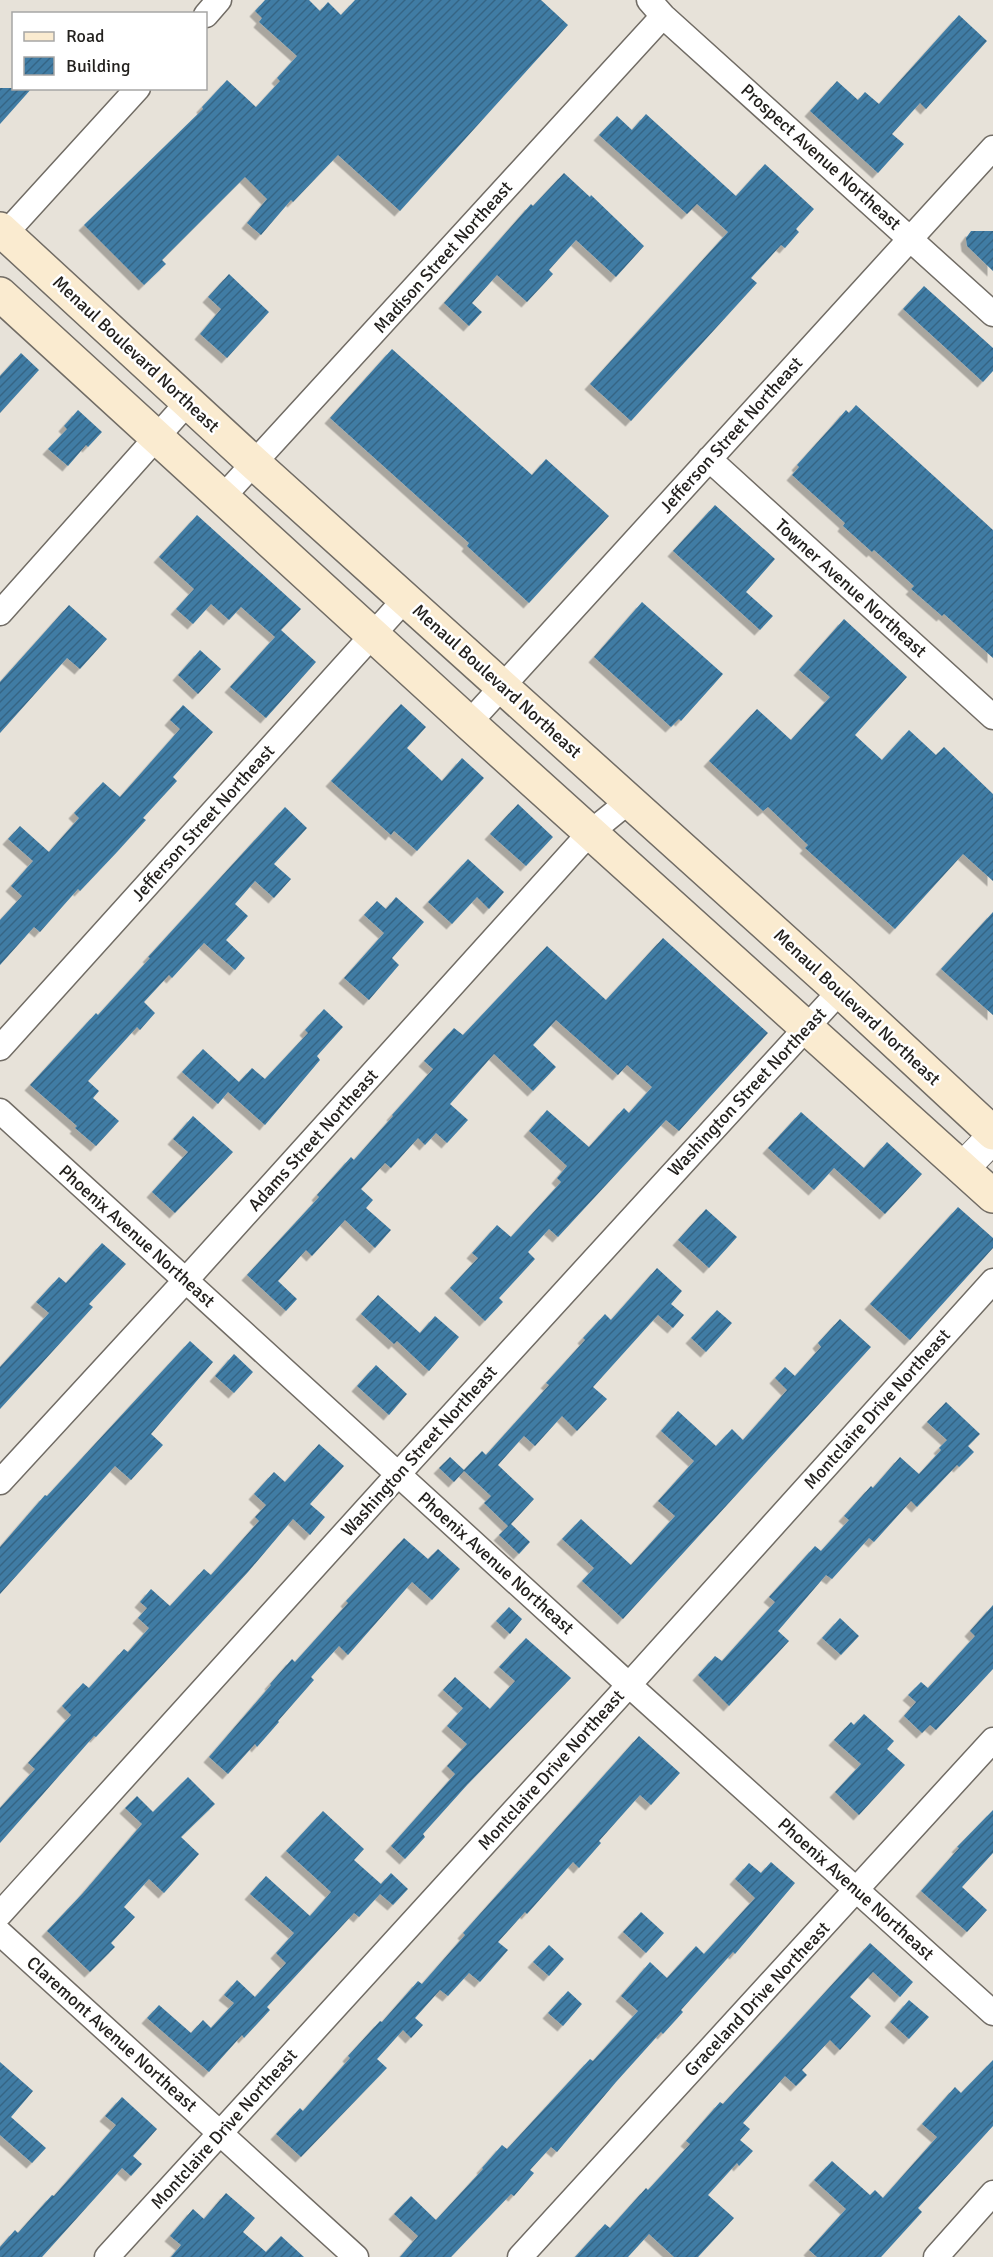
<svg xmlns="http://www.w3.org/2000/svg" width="993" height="2257" font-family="Signika,sans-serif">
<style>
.building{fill:url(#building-hatch);filter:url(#shadow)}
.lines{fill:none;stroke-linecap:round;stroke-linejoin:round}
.minor-casing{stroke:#716c65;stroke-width:27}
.tertiary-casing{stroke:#716c65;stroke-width:34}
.secondary-casing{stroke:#716c65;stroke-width:36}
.minor{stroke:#fff;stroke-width:24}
.tertiary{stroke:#fff;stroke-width:32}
.secondary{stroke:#faebd0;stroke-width:33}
.labels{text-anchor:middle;stroke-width:5;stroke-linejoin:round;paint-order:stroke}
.street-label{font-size:18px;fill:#23211e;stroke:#fff}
</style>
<defs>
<pattern id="building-hatch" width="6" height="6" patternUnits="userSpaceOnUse" patternTransform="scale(1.5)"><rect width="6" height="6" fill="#407ca4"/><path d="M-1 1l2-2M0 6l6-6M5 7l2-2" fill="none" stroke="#356585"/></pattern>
<filter id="shadow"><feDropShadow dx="-5.5" dy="5.5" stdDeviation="0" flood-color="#0004"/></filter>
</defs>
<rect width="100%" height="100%" fill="#e7e2d9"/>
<!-- building -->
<path class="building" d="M265 0H309L320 11 328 2 341 15 355 0H541L568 25 400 211 338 155 293 202 291 200 261 235 247 223 267 199 245 177 162 260 166 264 144 285 84 225 203 109 202 107 227 80 256 107 280 81 277 78 297 56 259 22 262 18 255 11Z
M959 15 987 41 926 109 920 103 892 134 904 144 878 173 810 111 837 81 858 100 865 92 879 104Z
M0 88H32L0 124Z
M646 114 736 196 765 164 814 209 796 229 799 232 785 248 781 245 751 278 757 283 631 421 590 384 728 232 697 204 687 214 599 135 617 116 632 130Z
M564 173 590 197 591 195 644 246 616 277 576 240 549 270 553 274 527 302 497 275 472 303 482 312 469 326 444 303 531 204 533 206Z
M971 231H993V271L967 246 966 238Z
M229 274 269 312 227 358 200 334 221 309 208 297Z
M924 286 993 348V371L983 382 903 309Z
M392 349 532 475 546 459 609 516 529 603 467 546 469 543 330 418Z
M21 353 39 370 0 413V376Z
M856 405 993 530V658L944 614 942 616 911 589 914 586 874 550 872 552 843 526 845 523 792 475 799 467 797 465 834 424 846 410 849 413Z
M78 410 102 432 88 447 86 445 68 466 48 449 67 429 64 426Z
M715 505 775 559 746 592 773 616 760 630 673 551Z
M197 515 301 609 281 630 316 662 266 718 230 687 275 637 241 607 229 620 211 604 193 624 176 609 194 589 159 557Z
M642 602 723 674 681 721 679 719 671 727 594 657Z
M69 605 107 639 80 669 67 658 0 733V682Z
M844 619 907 677 855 735 882 760 909 730 936 755 944 747 993 794V881L963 854 895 929 805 848 808 845 768 807 763 811 709 761 757 709 791 740 830 697 799 670Z
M200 650 221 669 198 694 178 675Z
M401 704 426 727 407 748 442 781 462 758 484 778 417 851 394 831 391 835 331 781Z
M183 705 213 732 173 777 177 781 143 818 146 820 117 852 80 891 78 889 40 932 34 927 0 965V920L22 896 11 886 33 861 8 839 20 826 49 852 79 818 74 813 103 782 120 797 180 729 170 720Z
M518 804 553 837 526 866 490 834Z
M285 807 307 828 274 864 291 879 274 898 255 881 235 904 248 916 226 940 245 958 235 970 204 943 172 978 169 975 144 1002 155 1013 140 1030 137 1027 88 1081 99 1091 93 1098 119 1121 96 1146 75 1128 77 1126 30 1085 96 1013 98 1015 150 958 148 957Z
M468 859 504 892 489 909 477 897 452 924 428 902Z
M396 897 424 922 392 958 399 965 369 1000 344 978 384 933 364 915 377 901 386 909Z
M993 912V1015L941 969Z
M663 938 768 1033 679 1131 666 1120 558 1237 549 1229 528 1252 535 1259 499 1298 503 1302 485 1321 450 1288 478 1258 472 1253 497 1225 511 1237 561 1182 557 1178 567 1166 529 1131 547 1110 589 1147 624 1108 629 1113 652 1087 627 1065 618 1075 556 1020 533 1045 556 1067 533 1091 494 1054 450 1104 468 1120 447 1143 436 1133 425 1145 418 1138 391 1168 385 1163 361 1189 373 1200 366 1208 391 1230 375 1248 345 1220 312 1256 306 1250 278 1281 297 1299 286 1311 247 1275 319 1197 317 1195 351 1157 354 1160 393 1116 392 1115 433 1069 424 1061 454 1028 463 1035 547 946 606 1000Z
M324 1009 343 1027 317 1056 320 1060 265 1125 228 1092 218 1104 182 1072 203 1049 239 1082 252 1068 265 1079 308 1033 305 1030Z
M801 1112 864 1168 887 1142 922 1174 885 1214 834 1168 814 1190 768 1148Z
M193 1116 233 1152 175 1213 152 1192 188 1152 173 1139Z
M958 1207 993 1238V1248L910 1340 870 1304Z
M706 1209 737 1237 709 1268 678 1240Z
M102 1243 126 1264 89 1304 93 1307 0 1409V1367L49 1313 36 1302 59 1277 66 1283Z
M657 1268 682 1291 671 1304 684 1315 673 1328 658 1315 593 1387 607 1399 577 1431 562 1416 535 1446 524 1436 498 1465 534 1499 511 1524 530 1542 519 1554 499 1535 508 1526 484 1503 491 1496 464 1471 454 1482 439 1468 450 1457 464 1470 482 1451 486 1455 549 1385 546 1383 585 1340 583 1338 605 1314 611 1320Z
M378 1295 420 1333 435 1316 459 1337 429 1371 397 1341 394 1344 361 1314Z
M717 1310 732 1323 706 1352 691 1338Z
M840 1319 871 1347 623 1619 582 1581 594 1568 562 1539 581 1519 631 1565 675 1516 658 1501 694 1461 661 1431 678 1411 716 1446 732 1429 743 1440 787 1390 775 1378 785 1367 795 1376 821 1347 818 1343Z
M190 1341 213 1362 151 1434 163 1445 131 1480 115 1466 0 1594V1547L45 1495 47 1496Z
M234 1354 253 1372 234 1393 215 1376Z
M376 1365 407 1394 389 1415 357 1386Z
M946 1402 980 1434 968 1446 974 1452 959 1467 957 1465 917 1507 911 1501 874 1542 869 1538 832 1579 826 1575 778 1631 789 1641 729 1706 698 1675 715 1656 722 1661 775 1602 769 1597 815 1546 821 1551 849 1520 844 1516 871 1486 873 1488 900 1457 919 1474 941 1450 939 1448 947 1440 927 1422Z
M319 1444 344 1466 310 1504 325 1517 310 1535 293 1519 248 1572 96 1737 94 1736 0 1843V1808L35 1769 28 1763 71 1715 62 1706 83 1683 89 1688 124 1649 128 1652 149 1628 138 1618 147 1608 140 1602 151 1589 170 1606 204 1569 211 1575 259 1521 255 1517 266 1505 254 1494 274 1472 285 1482Z
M404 1538 428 1559 438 1549 460 1569 432 1600 412 1582 348 1655 339 1646 311 1677 314 1680 278 1721 279 1722 257 1747 255 1744 228 1774 209 1757 271 1685 270 1684 292 1659 295 1662 348 1603 346 1601Z
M993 1605V1669L936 1730 930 1725 922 1733 904 1716 916 1702 908 1695 921 1682 928 1688 975 1636 970 1631Z
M509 1607 522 1619 510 1634 496 1621Z
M840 1618 859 1636 841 1655 822 1638Z
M526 1638 571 1678 467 1785 423 1834 425 1837 405 1859 391 1846 455 1774 447 1766 467 1744 447 1726 463 1708 443 1690 455 1677 490 1709 515 1681 499 1667Z
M864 1714 894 1741 887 1749 905 1765 859 1815 835 1792 861 1764 834 1740 851 1722 854 1725Z
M639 1736 680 1773 651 1805 640 1795 599 1841 601 1843 579 1868 573 1862 527 1914 525 1912 498 1942 508 1950 480 1982 469 1973 448 1996 440 1990 415 2018 423 2025 411 2038 403 2030 377 2059 387 2068 301 2157 276 2134 300 2108 303 2111 350 2058 348 2056 380 2021 382 2022 418 1981 422 1984 465 1935 463 1933Z
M188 1777 215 1804 181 1837 199 1854 164 1893 149 1879 124 1907 135 1917 111 1943 115 1947 90 1972 47 1931 83 1893 142 1824 125 1808 137 1796 153 1812Z
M993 1810V1853L962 1887 987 1910 967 1932 921 1891 959 1848 957 1847Z
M323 1811 364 1849 354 1860 381 1884 391 1873 408 1889 393 1905 380 1894 359 1917 354 1913 267 2007 270 2010 244 2038 242 2035 209 2072 147 2018 159 2005 191 2033 203 2020 211 2028 234 2003 224 1995 237 1980 255 1997 286 1963 276 1953 294 1933 250 1894 266 1876 310 1916 331 1892 286 1851Z
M771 1862 795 1883 735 1954 733 1952 681 2010 683 2012 663 2034 661 2032 616 2082 557 2152 551 2147 530 2170 534 2173 514 2196 511 2194 451 2257H400L418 2236 394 2214 411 2196 436 2220 483 2169 482 2168 502 2145 507 2149 590 2059 593 2061 638 2011 621 1996 650 1962 667 1978 696 1946 704 1954 755 1898 735 1879 749 1863 761 1873Z
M641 1912 664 1933 646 1953 623 1932Z
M870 1943 913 1982 900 1997 873 1972 850 1997 871 2016 840 2050 830 2040 802 2070 807 2075 796 2086 785 2076 743 2123 750 2129 740 2140 753 2151 739 2166 737 2163 708 2195 734 2218 698 2257H674L649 2234 628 2257H575L605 2224 610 2228 646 2188 648 2190 690 2144 686 2141 720 2102 723 2104Z
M549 1945 564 1959 549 1976 533 1962Z
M568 1991 582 2004 563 2026 548 2013Z
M909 2000 929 2017 909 2039 890 2022Z
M993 2060V2126L918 2208 922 2212 881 2257H817L809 2250 846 2209 814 2180 832 2161 870 2195 875 2190 883 2198 937 2137 922 2124 955 2087 961 2093Z
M0 2062 33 2091 11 2117 46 2148 32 2163 0 2135Z
M122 2097 157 2129 133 2156 142 2164 131 2176 122 2168 42 2257H0V2247L15 2230 18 2233 52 2195 54 2196 116 2125 105 2116Z
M226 2193 255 2218 243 2232 266 2252 281 2236 304 2257H171L181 2245 170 2236 193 2209 204 2219Z"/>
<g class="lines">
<defs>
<path id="minor" d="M649 0 663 16 993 314
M206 15 219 0
M0 234H5L138 88
M709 459 993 717
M222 498 663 16
M0 613 188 402
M469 723 993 148
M0 1048 406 598
M0 1111 629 1685 993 2013
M0 1482 186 1280 576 848 591 832 629 801
M0 1914 411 1460 840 991
M0 1933 356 2257
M107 2257 618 1697 993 1281
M520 2257 993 1740
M936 2257 993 2193"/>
<path id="tertiary" d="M963 1168 993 1137"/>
<path id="secondary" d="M0 229 254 463 840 991 993 1133
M0 294 469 723 993 1196"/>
</defs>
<!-- minor casing -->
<use href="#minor" class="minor-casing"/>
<!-- tertiary casing -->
<use href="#tertiary" class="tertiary-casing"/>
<!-- secondary casing -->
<use href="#secondary" class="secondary-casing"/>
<!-- minor -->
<use href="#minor" class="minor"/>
<!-- tertiary -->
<use href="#tertiary" class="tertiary"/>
<!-- secondary -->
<use href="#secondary" class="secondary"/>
</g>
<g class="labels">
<!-- street labels -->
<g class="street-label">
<text transform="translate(821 157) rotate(42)" y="6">Prospect Avenue Northeast</text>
<text transform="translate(443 257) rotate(-48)" y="6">Madison Street Northeast</text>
<text transform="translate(136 354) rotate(43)" y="6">Menaul Boulevard Northeast</text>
<text transform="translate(731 435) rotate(-48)" y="6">Jefferson Street Northeast</text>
<text transform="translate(851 588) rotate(42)" y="6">Towner Avenue Northeast</text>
<text transform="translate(497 681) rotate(42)" y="6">Menaul Boulevard Northeast</text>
<text transform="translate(203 823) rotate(-48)" y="6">Jefferson Street Northeast</text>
<text transform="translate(857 1007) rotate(43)" y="6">Menaul Boulevard Northeast</text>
<text transform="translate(747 1092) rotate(-47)" y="6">Washington Street Northeast</text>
<text transform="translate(313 1140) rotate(-48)" y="6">Adams Street Northeast</text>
<text transform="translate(137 1236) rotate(42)" y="6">Phoenix Avenue Northeast</text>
<text transform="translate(877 1409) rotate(-48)" y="6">Montclaire Drive Northeast</text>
<text transform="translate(419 1451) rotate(-48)" y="6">Washington Street Northeast</text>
<text transform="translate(496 1563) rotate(42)" y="6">Phoenix Avenue Northeast</text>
<text transform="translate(551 1770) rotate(-48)" y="6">Montclaire Drive Northeast</text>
<text transform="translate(856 1889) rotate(42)" y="6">Phoenix Avenue Northeast</text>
<text transform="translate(757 1999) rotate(-47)" y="6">Graceland Drive Northeast</text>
<text transform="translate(112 2034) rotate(42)" y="6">Claremont Avenue Northeast</text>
<text transform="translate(224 2129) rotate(-48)" y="6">Montclaire Drive Northeast</text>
</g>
</g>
<!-- legend -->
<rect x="12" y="12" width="195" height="78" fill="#ffffff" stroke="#a7a6a5" stroke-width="1.5"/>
<rect x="24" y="32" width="30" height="9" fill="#faebd0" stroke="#a7a6a5" stroke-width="1.5"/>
<text x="66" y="42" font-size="18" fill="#23211e">Road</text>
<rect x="24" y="57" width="30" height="18" fill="url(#building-hatch)" stroke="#a7a6a5" stroke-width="1.5"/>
<text x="66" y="72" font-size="18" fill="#23211e">Building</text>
</svg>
